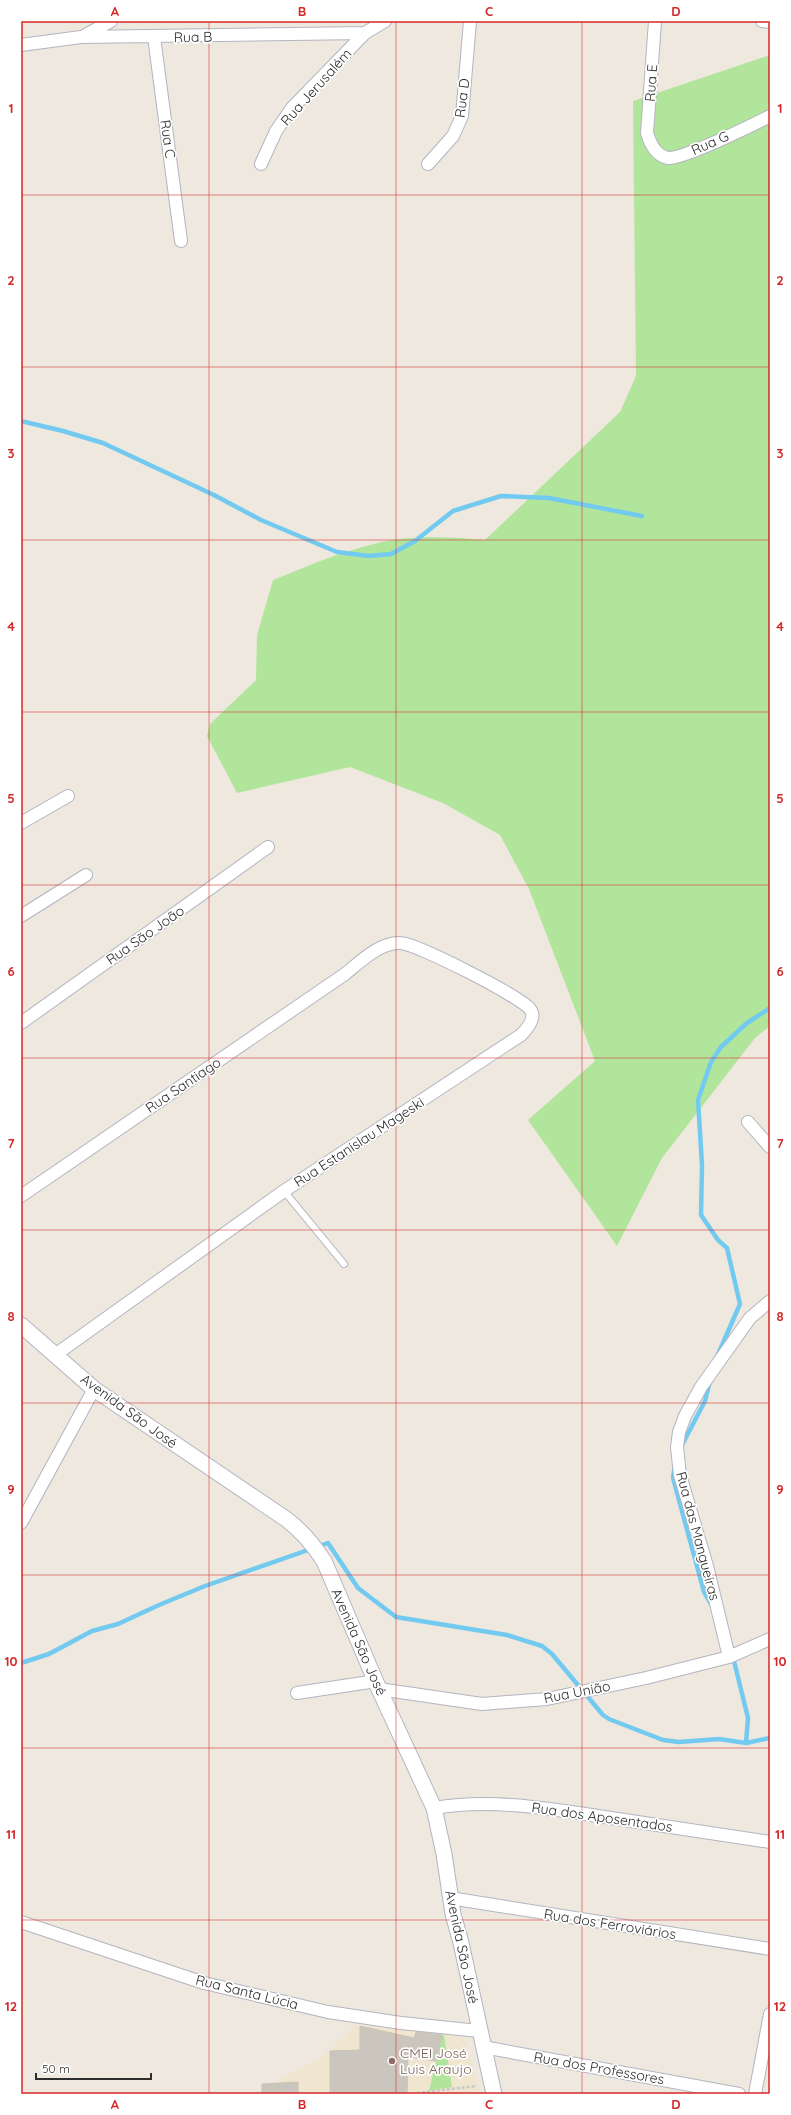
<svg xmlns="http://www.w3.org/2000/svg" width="791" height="2115" font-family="Quicksand,sans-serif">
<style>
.education{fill:#f0e6cf}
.green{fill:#b2e59c}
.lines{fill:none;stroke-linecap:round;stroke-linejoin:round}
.stream{stroke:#72caf0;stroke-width:4.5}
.building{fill:#cac6bd;stroke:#cac4b8}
.service-casing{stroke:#b3b5c0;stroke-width:8}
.minor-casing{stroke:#b3b5c0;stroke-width:14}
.tertiary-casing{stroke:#b3b5c0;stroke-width:17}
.path{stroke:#c8c8c8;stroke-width:2.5;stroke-dasharray:3 2;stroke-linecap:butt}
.service{stroke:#fff;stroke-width:6}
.minor{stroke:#fff;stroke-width:12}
.tertiary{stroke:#fff;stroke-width:15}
.grid{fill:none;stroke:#d62828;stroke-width:1;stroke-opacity:0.55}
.education-dot{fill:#8d6e63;stroke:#fff;stroke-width:1.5}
.labels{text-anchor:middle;stroke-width:3.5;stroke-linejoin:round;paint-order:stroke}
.street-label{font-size:14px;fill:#2d2d2d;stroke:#fff}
.education-label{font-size:14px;fill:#785e54;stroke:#fff;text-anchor:start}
.neatline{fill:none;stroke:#d62828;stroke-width:1.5}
.grid-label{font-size:13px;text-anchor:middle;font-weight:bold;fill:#d62828}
</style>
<rect width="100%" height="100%" fill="#eee8df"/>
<!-- education -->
<path class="education" d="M357 2025 416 2031 465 2038 479 2094H278L280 2078 305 2067 323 2056Z"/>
<!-- green -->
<path class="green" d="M770 55V1026L755 1038 662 1158 617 1246 528 1120 595 1061 529 889 500 835 443 803 350 767 237 793 207 736 210 724 256 680 257 635 273 580C313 564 356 545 399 539 427 536 457 537 485 540L620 412 636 376 633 101Z
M442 2035H444L452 2087 429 2091Z"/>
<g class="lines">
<!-- stream -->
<path class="stream" d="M21 421 63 431 103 443 214 495 261 520 337 552 369 556 391 554 415 541 453 511 501 496 549 498 642 516
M716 1359 740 1304 727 1248 718 1240 701 1215 702 1165 698 1100 711 1062 721 1047 747 1023 770 1008
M682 1445 705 1401 710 1381
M675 1464 673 1478 704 1592 712 1606
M733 1657 748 1718 746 1743
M21 1663 49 1654 92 1631 118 1624 159 1605 205 1586 328 1543 358 1588 396 1617 507 1635 542 1646 552 1654 603 1715 609 1719 663 1740 679 1742 719 1739 746 1743 770 1738"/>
</g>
<!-- building -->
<path class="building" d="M360 2026 414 2038 416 2032 442 2035 436 2061 408 2057 407 2094H330V2051L360 2050Z
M298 2082V2094H262V2084Z"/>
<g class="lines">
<defs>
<path id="service" d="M284 1191 344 1264"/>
<path id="minor" d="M655 21 647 133C650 143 656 156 668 158 683 159 753 125 770 116
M762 21 770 22
M82 37 111 21
M154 37 181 241
M21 45 81 37 365 33
M261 164 276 131 292 108 365 33 385 21
M428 164 453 136 462 116 470 21
M21 823 68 796
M21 916 86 875
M21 1023 268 847
M748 1122 770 1147
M21 1196 345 974C360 962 380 942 400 943 416 943 521 997 530 1009 537 1018 527 1029 521 1035L284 1191 55 1355
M21 1523 94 1389
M729 1657 707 1566 680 1475 677 1447 679 1432 685 1416 701 1387 750 1318 770 1301
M379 1689 482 1704 547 1699 646 1678 729 1657 770 1639
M297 1693 376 1681
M434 1808C494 1798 552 1809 611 1818 664 1826 717 1834 770 1842
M450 1898 770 1949
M21 1922 204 1983 328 2012 401 2023 479 2031
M483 2047 739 2094
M755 2094 770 2014"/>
<path id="tertiary" d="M21 1325 94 1389 286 1519C302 1531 313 1544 324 1561L379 1689 434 1808 444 1854 453 1914 461 1943 494 2094"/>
</defs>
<!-- service casing -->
<use href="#service" class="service-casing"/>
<!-- minor casing -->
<use href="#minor" class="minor-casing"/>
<!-- tertiary casing -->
<use href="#tertiary" class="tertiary-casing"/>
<!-- path -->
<path class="path" d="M417 2093 477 2086"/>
<!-- service -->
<use href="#service" class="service"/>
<!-- minor -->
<use href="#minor" class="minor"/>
<!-- tertiary -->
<use href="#tertiary" class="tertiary"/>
</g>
<!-- grid -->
<path class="grid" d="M209 21V2094M396 21V2094M582 21V2094M21 195H770M21 367H770M21 540H770M21 712H770M21 885H770M21 1058H770M21 1230H770M21 1403H770M21 1575H770M21 1748H770M21 1920H770"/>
<!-- markers -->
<circle class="education-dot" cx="392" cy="2061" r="4"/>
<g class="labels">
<!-- street labels -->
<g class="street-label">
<text transform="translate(193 37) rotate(-1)" y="5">Rua B</text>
<text transform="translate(651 83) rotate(-86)" y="5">Rua E</text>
<text transform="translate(316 87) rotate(-48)" y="5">Rua Jerusalém</text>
<text transform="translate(462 98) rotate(-83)" y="5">Rua D</text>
<text transform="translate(168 139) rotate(82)" y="5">Rua C</text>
<text transform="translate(710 143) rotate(-24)" y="5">Rua G</text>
<text transform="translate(145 935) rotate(-35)" y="5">Rua São João</text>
<text transform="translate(183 1085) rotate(-34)" y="5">Rua Santiago</text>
<text transform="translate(359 1142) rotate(-33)" y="5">Rua Estanislau Mageski</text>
<text transform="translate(129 1411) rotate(36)" y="5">Avenida São José</text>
<text transform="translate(698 1536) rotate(75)" y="5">Rua das Mangueiras</text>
<text transform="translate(359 1642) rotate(66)" y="5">Avenida São José</text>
<text transform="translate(577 1692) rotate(-11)" y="5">Rua União</text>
<text transform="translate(602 1817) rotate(8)" y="5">Rua dos Aposentados</text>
<text transform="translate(610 1924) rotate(9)" y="5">Rua dos Ferroviários</text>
<text transform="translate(462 1947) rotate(78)" y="5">Avenida São José</text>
<text transform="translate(247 1992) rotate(14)" y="5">Rua Santa Lúcia</text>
<text transform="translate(599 2068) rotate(10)" y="5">Rua dos Professores</text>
</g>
<!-- education labels -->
<g class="education-label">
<text x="400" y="2058">CMEI José<tspan x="400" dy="16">Luis Araujo</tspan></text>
</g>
</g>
<!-- border -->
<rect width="791" height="2115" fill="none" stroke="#ffffff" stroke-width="44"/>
<!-- scale -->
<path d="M36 2073v6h115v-6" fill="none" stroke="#2d2d2d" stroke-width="2"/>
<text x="42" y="2073" font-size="12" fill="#2d2d2d" stroke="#ffffff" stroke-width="3" paint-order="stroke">50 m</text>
<rect x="22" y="22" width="747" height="2071" class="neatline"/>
<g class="grid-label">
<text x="115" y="16">A</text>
<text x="302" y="16">B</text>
<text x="489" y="16">C</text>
<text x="676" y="16">D</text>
<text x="11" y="113">1</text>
<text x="780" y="113">1</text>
<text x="11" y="285">2</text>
<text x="780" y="285">2</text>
<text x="11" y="458">3</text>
<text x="780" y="458">3</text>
<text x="11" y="631">4</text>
<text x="780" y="631">4</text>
<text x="11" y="803">5</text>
<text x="780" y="803">5</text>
<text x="11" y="976">6</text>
<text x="780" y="976">6</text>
<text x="11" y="1148">7</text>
<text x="780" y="1148">7</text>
<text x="11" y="1321">8</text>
<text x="780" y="1321">8</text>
<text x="11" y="1494">9</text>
<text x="780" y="1494">9</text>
<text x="11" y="1666">10</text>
<text x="780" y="1666">10</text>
<text x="11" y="1839">11</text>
<text x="780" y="1839">11</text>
<text x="11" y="2011">12</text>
<text x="780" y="2011">12</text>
<text x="115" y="2109">A</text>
<text x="302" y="2109">B</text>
<text x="489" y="2109">C</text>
<text x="676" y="2109">D</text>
</g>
</svg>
